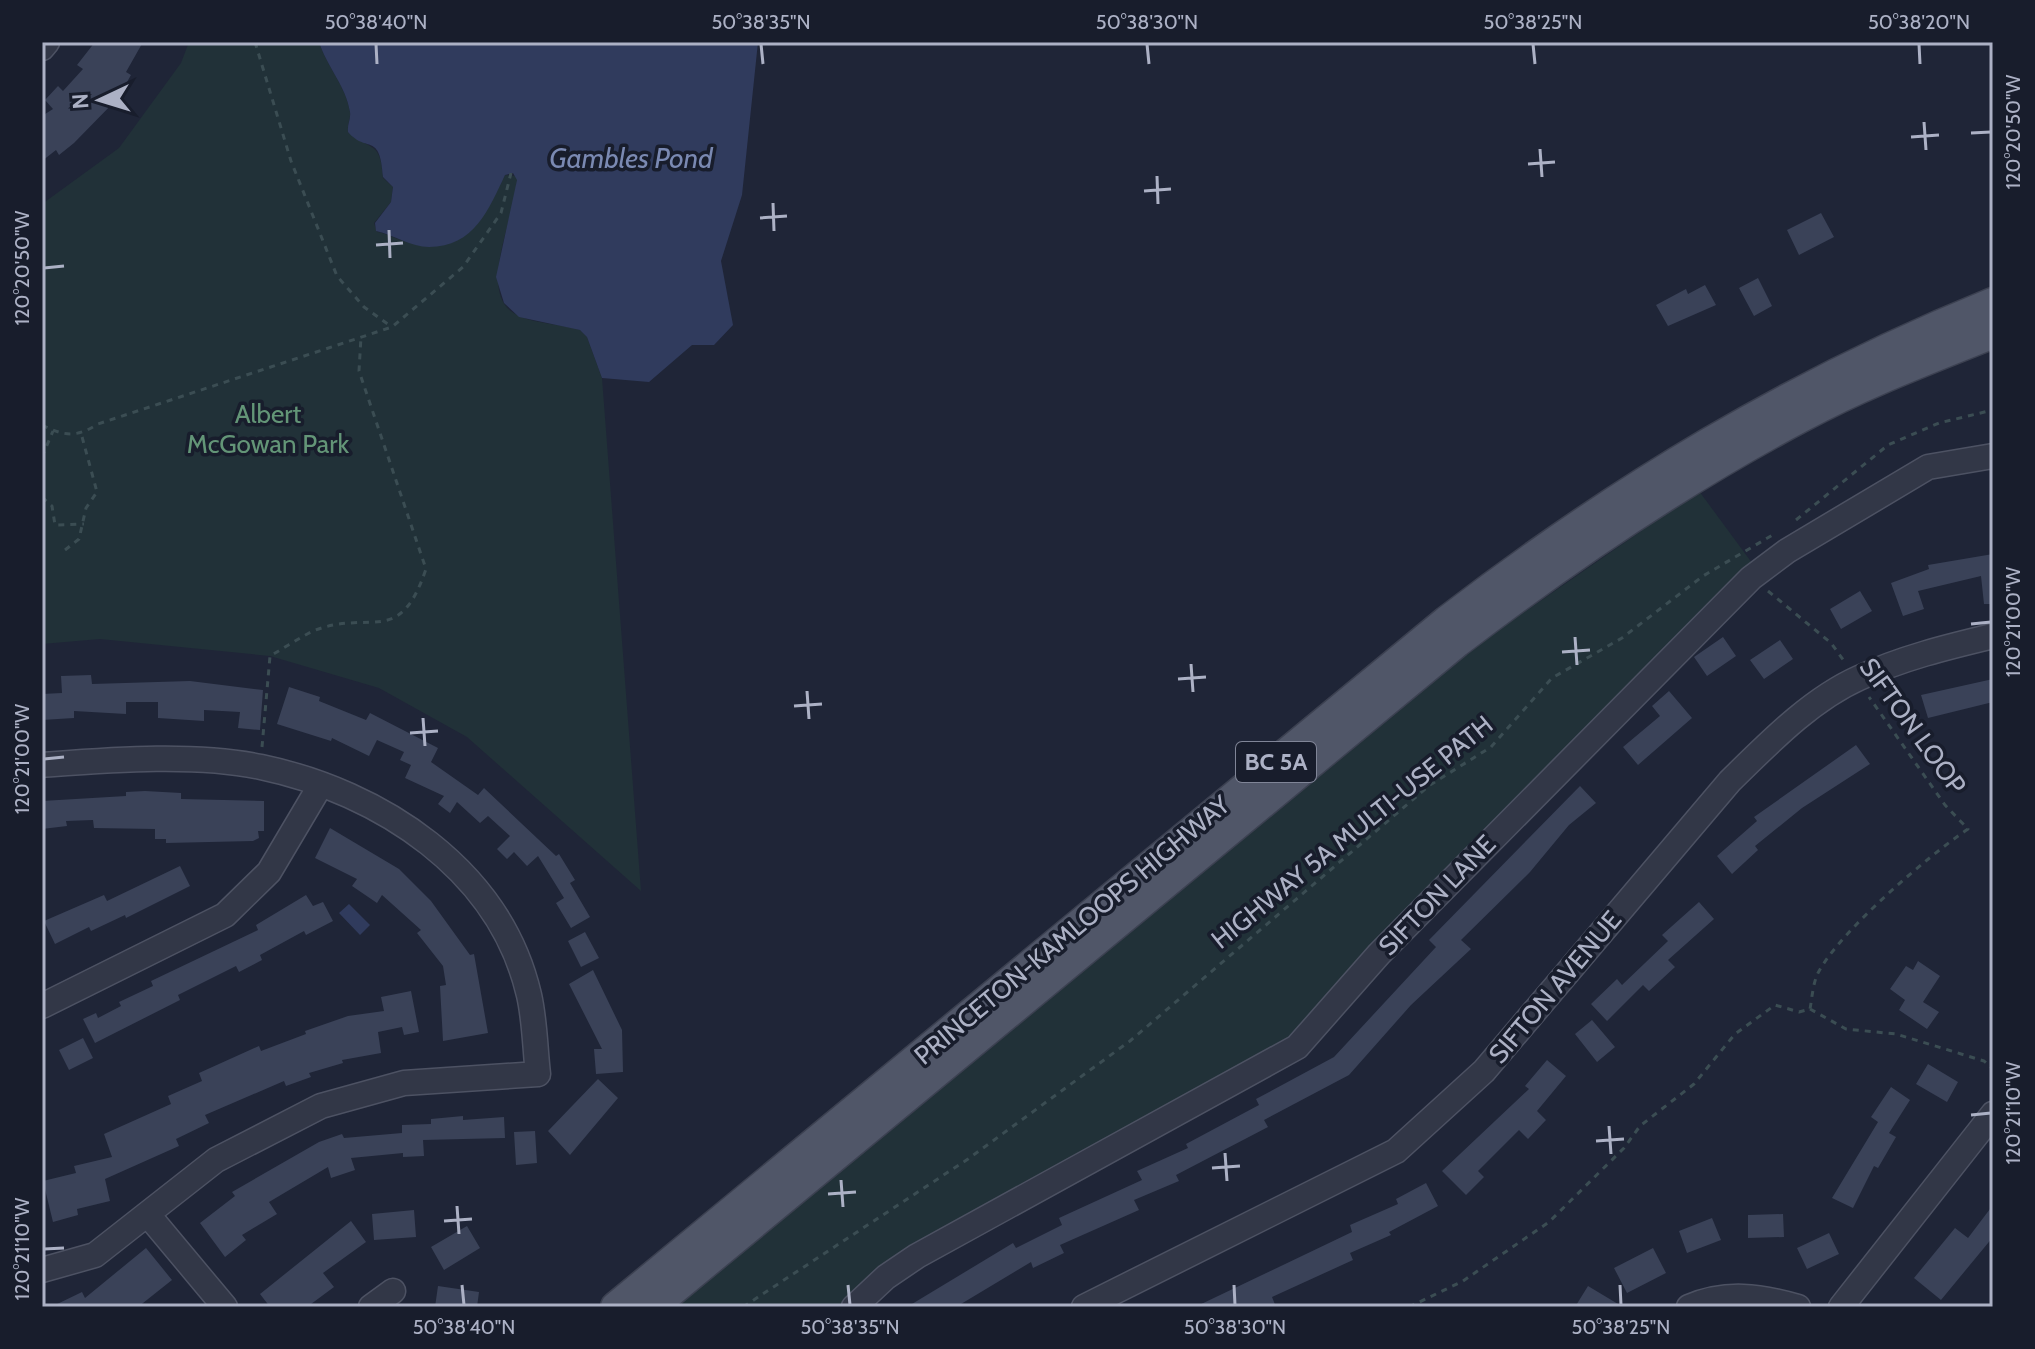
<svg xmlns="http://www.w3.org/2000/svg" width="2035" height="1349" font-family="Cabin,sans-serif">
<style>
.green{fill:#213138}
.water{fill:#303b5d}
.building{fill:#3a4258}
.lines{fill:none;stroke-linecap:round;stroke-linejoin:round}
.minor-casing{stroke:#4d5263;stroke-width:27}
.major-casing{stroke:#3c4151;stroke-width:33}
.path{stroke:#3b4d53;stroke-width:3;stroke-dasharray:6 6;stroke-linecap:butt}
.minor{stroke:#323747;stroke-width:24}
.major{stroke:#505668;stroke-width:30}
.ticks{fill:none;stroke:#acb1c5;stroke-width:3}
.labels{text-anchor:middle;stroke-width:7;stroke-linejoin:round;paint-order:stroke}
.shield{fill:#181d2c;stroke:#808597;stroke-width:2}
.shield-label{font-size:24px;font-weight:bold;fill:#acb1c5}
.park-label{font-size:26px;fill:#639577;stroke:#181d2c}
.street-label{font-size:26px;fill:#acb1c5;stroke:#181d2c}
.water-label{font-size:28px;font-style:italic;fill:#7a89b2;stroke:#181d2c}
.neatline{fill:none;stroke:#acb1c5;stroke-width:3}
.ticks-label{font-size:20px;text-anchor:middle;fill:#acb1c5}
</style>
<rect width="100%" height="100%" fill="#1f2537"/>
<!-- green -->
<path class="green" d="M189 42H319C327 67 346 86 350 112 351 119 347 124 348 132 371 151 381 141 383 178L393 187 391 202 374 223 377 232C386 233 393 238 401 240 468 254 477 227 505 175L517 176C519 211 472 296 519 316 537 324 560 324 580 330L587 337 602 378 641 891 467 737 379 688 270 656 100 639 42 644V204L119 148 181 63Z
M1699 491 1755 567 1286 1044 1068 1166 835 1307H667L867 1150 1491 635Z"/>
<!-- water -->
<path class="water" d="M319 42H758L742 195 721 261 733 325 714 345H692L649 382 602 378 587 337 580 330 519 317 504 303 496 277 517 180 513 173 505 175C489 209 474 247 429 247 411 247 394 235 376 231L375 223 391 202 393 187 383 177C380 131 367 154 348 132 347 124 351 120 350 112 346 86 327 67 319 42Z
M349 904 370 925 360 935 339 913Z"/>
<!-- building -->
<path class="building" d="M95 42H143L126 72 131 75 118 98 74 143 59 155 56 150 42 161V116L53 109 45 100 58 86 63 91 83 69 77 65Z
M1821 213 1834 237 1799 255 1787 230Z
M1758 278 1772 306 1754 316 1739 288Z
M1705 285 1716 305 1668 326 1656 305 1686 289 1688 294Z
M1993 554V604H1984L1981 576 1918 591 1924 609 1903 616 1891 583 1929 569 1928 565Z
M1860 591 1872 611 1841 629 1830 609Z
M1723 637 1736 656 1707 676 1694 657Z
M1780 640 1793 659 1764 679 1750 660Z
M91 675 92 684 190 681 263 690 260 730 238 728 240 712 204 710V721L158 718V702H126V714L74 711V718L42 720V694L62 693 61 676Z
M1993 679V702L1928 718 1921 695Z
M289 687 320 697 319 701 366 720 370 713 438 748 431 762 478 795 484 788 556 856 559 854 575 880 570 883 590 917 571 928 556 903 564 898 538 856 527 866 514 852 507 859 497 849 510 836 488 816 480 823 457 802 450 813 438 804 444 796 405 778 411 765 400 760 404 752 377 740 369 756 332 738 331 741 277 724Z
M1669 691 1692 718 1638 765 1623 747 1660 716 1652 706Z
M1856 745 1870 764 1802 808 1755 846 1758 850 1732 874 1717 856 1757 821 1754 817Z
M1580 786 1596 803 1569 825 1530 872 1461 940 1471 949 1411 1005 1349 1075 1264 1120 1268 1127 1176 1175 1179 1181 1134 1200 1139 1210 1060 1245 1064 1253 1033 1268 1031 1262 956 1307H907L1013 1243 1016 1248 1062 1225 1059 1218 1142 1180 1137 1171 1188 1148 1186 1144 1259 1105 1256 1099 1334 1057 1436 947 1429 940Z
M145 791 181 793V799L264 801V831H258L259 838 253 841 166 843V839H155V829L94 828 93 820 66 821 67 826 42 829V801L126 796V792Z
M330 828 399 869 431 901 470 955 474 954 488 1033 443 1041 440 986 446 985 443 966 417 933 421 930 382 895 377 903 352 886 357 879 315 858Z
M180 866 190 886 126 918 125 915 91 931 89 927 55 944 44 921 104 895 107 901Z
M306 895 313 906 323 902 333 921 306 935 304 931 260 955 262 960 239 972 236 966 178 995 180 1000 95 1043 83 1019 96 1013 98 1018 121 1006 119 1002 153 986 151 981 258 930 256 925Z
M1699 902 1714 919 1668 960 1675 967 1649 991 1643 985 1607 1021 1591 1004 1617 979 1622 985 1668 941 1662 935Z
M585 932 599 958 581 967 568 941Z
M1918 961 1940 976 1923 1002 1939 1012 1927 1029 1899 1010 1905 1000 1890 989 1906 966 1913 970Z
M593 970 622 1030 623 1072 596 1074 594 1049H602L569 984Z
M411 991 419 1032 404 1035 402 1027 378 1032 381 1053 342 1060 343 1063 309 1073 311 1077 286 1086 284 1081 205 1115 209 1123 176 1139 179 1146 105 1179 110 1201 77 1209 78 1215 53 1222 43 1181 76 1173 74 1166 112 1157 104 1134 171 1104 168 1096 202 1081 199 1073 259 1046 261 1051 306 1034 305 1031 348 1016 384 1011 381 997Z
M1592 1020 1615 1047 1597 1062 1575 1034Z
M83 1038 93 1058 69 1070 59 1050Z
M1547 1060 1566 1076 1537 1111 1546 1120 1528 1139 1519 1130 1478 1171 1484 1177 1466 1195 1442 1171 1529 1089 1525 1086Z
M1928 1064 1958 1082 1947 1102 1916 1084Z
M598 1079 618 1098 570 1155 548 1131Z
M1891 1087 1910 1100 1889 1133 1896 1137 1878 1168 1874 1166 1853 1208 1832 1198 1878 1122 1871 1117Z
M463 1116V1120L504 1117 505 1138 423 1140 424 1156 403 1157V1153L351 1158 355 1170 331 1178 328 1167 269 1202 277 1214 242 1235 246 1240 225 1257 200 1223 235 1196 232 1192 319 1142 342 1134 344 1138 402 1133V1125L431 1124V1119Z
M535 1131 537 1163 516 1165 514 1132Z
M1426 1183 1438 1206 1389 1232 1391 1235 1350 1253 1353 1260 1272 1297 1276 1307H1195L1352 1232 1350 1225 1398 1204 1396 1199Z
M1993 1205V1237L1941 1300 1914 1278 1955 1228 1968 1238Z
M414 1210 416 1237 374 1240 372 1214Z
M1783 1214 1784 1237 1748 1238V1215Z
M1712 1218 1721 1240 1687 1253 1679 1231Z
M351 1221 366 1242 323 1273 334 1287 307 1307H270L260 1294Z
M467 1226 480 1248 444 1270 431 1247Z
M1829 1233 1839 1254 1807 1269 1797 1248Z
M146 1248 172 1280 138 1307H51L82 1292 85 1298Z
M1653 1248 1666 1273 1627 1293 1614 1268Z
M438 1286 479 1292 477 1307H435Z
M1588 1286 1623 1307H1575Z"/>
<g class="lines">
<defs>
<path id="minor" d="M42 48 47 42
M42 765C110 760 194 753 261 767 381 792 500 870 529 995 535 1021 535 1049 538 1074L404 1083 321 1106 216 1160 95 1255 42 1270
M42 1006 225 915 269 872 320 786
M149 1216 225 1307
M371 1307 393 1291
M854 1307 886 1277 917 1256 1297 1047 1379 954 1751 578 1787 551 1928 467 1993 456
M1084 1307 1396 1151 1484 1071 1730 781C1768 744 1810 700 1859 678 1902 658 1947 647 1993 636
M1689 1307C1726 1291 1760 1296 1798 1307
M1841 1307 1993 1114"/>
<path id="major" d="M616 1307 1447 621C1619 489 1791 385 1993 303
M652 1307 1457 642C1567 558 1681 480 1803 416 1864 383 1929 359 1993 333"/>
</defs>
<!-- minor casing -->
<use href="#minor" class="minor-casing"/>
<!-- major casing -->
<use href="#major" class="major-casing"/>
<!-- path -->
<path class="path" d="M255 42 291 161 337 276 364 307 392 327
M42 425C64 436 76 438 98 424L392 327 463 267 501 213 511 173
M42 457 53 431
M42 497 52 506 55 525 84 524
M1796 520 1888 445 1939 423 1993 410
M65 550 79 539 86 508 97 492 81 433
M1768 591 1831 643 1844 661
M262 747 270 656C284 648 299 638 313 631 371 608 399 649 426 569L359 371 361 337
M1810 1009 1846 1029 1896 1034 1984 1061 1993 1069
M743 1307 968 1159 1130 1041 1430 785 1491 747 1552 678 1622 638 1703 576 1776 533
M1409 1307 1463 1281 1549 1222 1624 1148 1640 1126 1694 1084 1735 1034 1775 1005 1799 1012 1810 1009C1812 998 1813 983 1818 973 1840 931 1928 856 1968 829L1945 805 1869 697"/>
<!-- minor -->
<use href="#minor" class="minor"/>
<!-- major -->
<use href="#major" class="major"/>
</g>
<!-- ticks -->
<path class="ticks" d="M376 44 377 64M761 44 763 64M1147 44 1149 64M1533 44 1535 64M1919 44 1920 64M1924 122 1926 150M1971 133 1991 132M1911 137 1939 135M1540 149 1542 177M1528 164 1555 162M1157 176 1158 204M1144 191 1171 189M773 203 774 231M760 218 787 216M389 230 390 258M376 245 403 243M44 268 64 266M1971 624 1991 622M1575 637 1577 665M1562 652 1590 650M1191 664 1193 692M1178 679 1206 677M807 691 809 719M794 706 822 704M423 718 425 746M410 733 438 731M44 759 64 757M1971 1115 1991 1113M1609 1126 1611 1154M1596 1141 1624 1139M1225 1153 1227 1181M1212 1168 1240 1166M841 1180 843 1207M828 1194 856 1192M457 1206 459 1234M444 1221 472 1219M44 1249 64 1248M462 1285 464 1305M848 1285 850 1305M1234 1285 1235 1305M1620 1285 1621 1305"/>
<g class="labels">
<!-- shield labels -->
<rect class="shield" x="1236" y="742" width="80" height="40" rx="6"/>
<g class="shield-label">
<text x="1276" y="770">BC 5A</text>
</g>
<!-- park labels -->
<g class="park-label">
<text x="268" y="423">Albert<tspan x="268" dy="30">McGowan Park</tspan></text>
</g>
<!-- street labels -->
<g class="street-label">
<text transform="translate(1913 726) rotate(54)" y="9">SIFTON LOOP</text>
<text transform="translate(1352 832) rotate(-39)" y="9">HIGHWAY 5A MULTI-USE PATH</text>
<text transform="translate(1437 895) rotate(-46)" y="9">SIFTON LANE</text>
<text transform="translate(1072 930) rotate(-40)" y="9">PRINCETON-KAMLOOPS HIGHWAY</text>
<text transform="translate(1555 987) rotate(-50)" y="9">SIFTON AVENUE</text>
</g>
<!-- water labels -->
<g class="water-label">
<text x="631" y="168">Gambles Pond</text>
</g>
</g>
<!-- border -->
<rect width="2035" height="1349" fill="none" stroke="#181d2c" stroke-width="88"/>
<!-- north arrow -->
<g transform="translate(100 100) rotate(266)" stroke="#181d2c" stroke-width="6" paint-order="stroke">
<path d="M0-6L14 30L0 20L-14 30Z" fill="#acb1c5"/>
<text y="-12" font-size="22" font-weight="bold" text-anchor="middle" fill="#acb1c5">N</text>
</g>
<rect x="44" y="44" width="1947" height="1261" class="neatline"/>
<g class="ticks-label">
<text x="376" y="29">50°38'40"N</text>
<text x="761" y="29">50°38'35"N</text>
<text x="1147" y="29">50°38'30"N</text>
<text x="1533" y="29">50°38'25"N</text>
<text x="1919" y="29">50°38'20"N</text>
<text transform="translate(2013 132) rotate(-90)" y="7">120°20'50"W</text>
<text transform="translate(22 268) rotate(-90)" y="7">120°20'50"W</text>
<text transform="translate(2013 622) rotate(-90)" y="7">120°21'00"W</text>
<text transform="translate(22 759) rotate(-90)" y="7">120°21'00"W</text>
<text transform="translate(2013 1113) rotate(-90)" y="7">120°21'10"W</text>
<text transform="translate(22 1249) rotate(-90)" y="7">120°21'10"W</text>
<text x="464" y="1334">50°38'40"N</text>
<text x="850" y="1334">50°38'35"N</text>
<text x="1235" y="1334">50°38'30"N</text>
<text x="1621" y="1334">50°38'25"N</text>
</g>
</svg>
